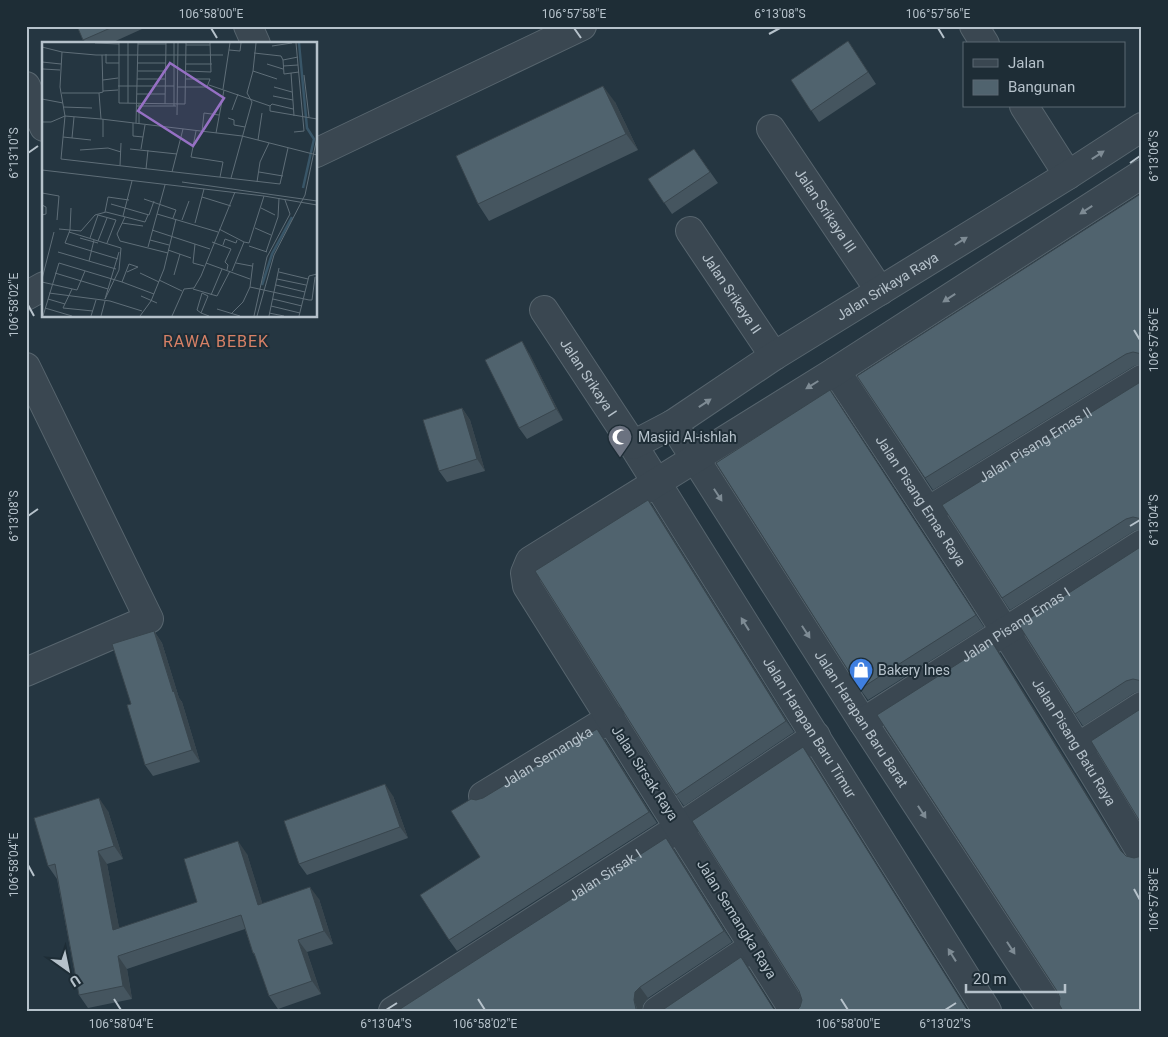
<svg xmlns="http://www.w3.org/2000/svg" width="1168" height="1037" font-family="Roboto,sans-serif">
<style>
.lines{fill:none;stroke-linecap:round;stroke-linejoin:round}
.minor-casing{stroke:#57656e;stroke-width:30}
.minor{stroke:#3a4751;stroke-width:28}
.wall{fill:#45555f}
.shaded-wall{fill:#38454d}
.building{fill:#50636e;stroke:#38454d}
.oneway{fill:#7e8b94}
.ticks{fill:none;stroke:#b6c2cb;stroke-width:2}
.labels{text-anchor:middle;stroke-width:4;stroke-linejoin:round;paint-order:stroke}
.street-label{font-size:14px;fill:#b6c2cb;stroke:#1e2d36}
.poi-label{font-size:14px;fill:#b6c2cb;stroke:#1e2d36;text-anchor:start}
.quarter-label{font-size:16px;letter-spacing:1px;fill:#d78166;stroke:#1e2d36}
.inset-river{fill:none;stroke:#395668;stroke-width:2.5}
.inset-road{fill:none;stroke:#5f6e78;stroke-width:1}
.view{fill:#9670c4;fill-opacity:0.15;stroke:#9670c4;stroke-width:2.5}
.inset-edge{fill:none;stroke:#b6c2cb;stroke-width:2.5}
.neatline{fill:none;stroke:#b6c2cb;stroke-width:2}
.ticks-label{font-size:12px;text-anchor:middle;fill:#b6c2cb}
</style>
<rect width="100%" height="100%" fill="#253641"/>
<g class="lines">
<defs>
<g id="minor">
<path d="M248 26 256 44"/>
<path d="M974 26 985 44"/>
<path d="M26 86 44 127"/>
<path d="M1024 106 1068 175"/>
<path id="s1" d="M771 129 880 291"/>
<path d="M316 153 582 26"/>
<path id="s2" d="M690 231 774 356"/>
<path d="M26 296 44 286"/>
<path id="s3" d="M544 310 633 445 987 1011"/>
<path d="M26 367 149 619 26 672"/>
<path id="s4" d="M836 371C941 530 1045 690 1142 854"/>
<path id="s5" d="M673 424 863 722 1052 1011"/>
<path id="s6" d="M633 445 673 424 774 356 1068 175 1142 127"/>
<path id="s7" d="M928 511 1142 379"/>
<path id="s8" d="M863 722 1142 544"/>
<path d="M1078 747 1142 706"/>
<path id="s9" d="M483 796 611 718"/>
<path id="s10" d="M393 1011 680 827 816 736"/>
<path d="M657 1011 754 946"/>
<path d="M794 1011 527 586 525 573 530 561 836 371 1142 174"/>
</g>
</defs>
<!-- minor casing -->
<use href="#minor" class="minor-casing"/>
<!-- minor -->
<use href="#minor" class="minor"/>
</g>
<!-- wall -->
<path class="wall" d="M77 26H141L142 29 109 44H86Z
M848 41 876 84 819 122 791 80Z
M615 102 638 150 489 221 478 204Z
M694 149 718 183 672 214 648 179Z
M1142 193V364L1134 366 933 490 925 478Z
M529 353 563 420 527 439 519 428Z
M1142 381V529L1134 531 1010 610 1002 598Z
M838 402 984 627 868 700 860 689Z
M462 408 470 420 485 471 447 482 439 471Z
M648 500 656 511 794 732 684 806 676 795Z
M1142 546V691L1134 693 1083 726 1075 714Z
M154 631 162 643 179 698 182 702 200 762 153 776 145 765 131 704Z
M605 740 657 823 457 951 449 940 480 857 476 800 483 798Z
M393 796 408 838 307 875 299 864Z
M108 811 123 859 107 864 119 928 197 902 247 854 262 903 319 899 333 944 307 952 321 994 278 1009 269 996 256 958 253 953 245 929 127 969 132 999 88 1008 79 995 57 879 48 866Z
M674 849 732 942 648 998 643 1004 642 1011H397Z"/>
<!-- shaded-wall -->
<path class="shaded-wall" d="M603 86 615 102 638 150 626 134Z
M522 341 529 353 563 420 556 409Z
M830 390 838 402 984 627 976 615Z
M462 408 470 420 485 471 477 459Z
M648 500 656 511 794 732 786 721Z
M154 631 162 643 179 698 182 702 200 762 192 750Z
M992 642 1000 653 1129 862 1121 851Z
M597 729 605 740 657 823 649 812Z
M803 747 811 758 968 1011Z
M385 784 393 796 408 838 400 827Z
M99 798 108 811 123 859 114 846Z
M666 838 674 849 732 942 724 931Z
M238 841 247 854 267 918 258 905Z
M98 851 107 864 122 943 113 930Z
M310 887 319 899 333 944 324 931Z
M298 940 307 952 321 994 312 981Z
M118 956 127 969 132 999 123 986Z
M741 957 749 968 775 1011Z
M640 987 648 998 643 1004 642 1011H638L634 1000 635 992Z"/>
<!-- building -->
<path class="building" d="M77 26H115L83 40Z
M848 41 868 72 811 111 791 80Z
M603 86 626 134 478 204 456 156Z
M694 149 710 172 664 203 648 179Z
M1142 193V354L1133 352 1126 354 925 478 857 376Z
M522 341 556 409 519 428 485 360Z
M1142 381V519L1133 517 1126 519 1002 598 942 505Z
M830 390 976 615 860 689 716 463Z
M462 408 477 459 439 471 423 420Z
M648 500 786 721 676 795 535 571Z
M1142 546V681L1133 679 1126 681 1075 714 1019 625Z
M154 631 173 692 174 691 192 750 145 765 127 705 131 704 112 644Z
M992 642 1121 851 1126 856 1134 858 1142 856V1011H1063L1059 1004 1060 998 1057 991 877 715Z
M1142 708V825L1091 741Z
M597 729 649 812 449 940 420 895 480 857 451 811 471 799 476 800 483 798Z
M803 747 966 1008 969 1011H796L800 1007 802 1000 799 991 692 821Z
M385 784 400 827 299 864 284 821Z
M99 798 114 846 98 851 113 930 197 902 184 859 238 841 258 905 310 887 324 931 298 940 312 981 269 996 254 953H253L241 915 118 956 123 986 79 995 55 864 48 866 34 818Z
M666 838 724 931 640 987 635 992 634 1000 636 1009 639 1011H397Z
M741 957 773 1008 776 1011H661Z"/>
<!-- one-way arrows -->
<defs><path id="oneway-solid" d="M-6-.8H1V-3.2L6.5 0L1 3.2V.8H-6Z" transform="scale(1.25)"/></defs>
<g class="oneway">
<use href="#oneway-solid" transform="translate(1098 155) rotate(-33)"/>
<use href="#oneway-solid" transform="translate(1086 210) rotate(147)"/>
<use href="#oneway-solid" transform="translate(961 241) rotate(-32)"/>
<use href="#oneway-solid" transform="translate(949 298) rotate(147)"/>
<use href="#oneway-solid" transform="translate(812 385) rotate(148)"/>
<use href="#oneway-solid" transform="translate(705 403) rotate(-34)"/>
<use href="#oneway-solid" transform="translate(718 495) rotate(57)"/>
<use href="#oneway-solid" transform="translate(745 624) rotate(-122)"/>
<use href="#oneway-solid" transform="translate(806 632) rotate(57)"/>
<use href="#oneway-solid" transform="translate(922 812) rotate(57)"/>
<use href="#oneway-solid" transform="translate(1011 948) rotate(57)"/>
<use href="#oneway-solid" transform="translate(952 955) rotate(-122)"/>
</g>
<!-- ticks -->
<path class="ticks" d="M211 28 217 38M574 28 581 38M938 28 944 38M769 34 780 28M28 153 38 146M1130 163 1140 156M28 305 34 316M1134 330 1140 340M28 516 38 509M1130 526 1140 520M28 865 34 876M1134 889 1140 900M114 999 121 1010M478 999 485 1010M841 999 848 1010M386 1010 397 1003M945 1010 956 1003"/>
<!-- icons -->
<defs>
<symbol id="mosque-pin" viewBox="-11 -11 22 30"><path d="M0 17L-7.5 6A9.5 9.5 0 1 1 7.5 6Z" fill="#6b7280" stroke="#1e2d36"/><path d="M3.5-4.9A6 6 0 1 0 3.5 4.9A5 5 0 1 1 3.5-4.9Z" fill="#fff"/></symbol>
<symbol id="shop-pin" viewBox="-11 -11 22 30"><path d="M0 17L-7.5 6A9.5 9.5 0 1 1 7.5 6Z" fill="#3f7fe0" stroke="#1e2d36"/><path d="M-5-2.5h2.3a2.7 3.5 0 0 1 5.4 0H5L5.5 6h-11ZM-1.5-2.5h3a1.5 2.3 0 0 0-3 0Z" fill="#fff"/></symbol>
</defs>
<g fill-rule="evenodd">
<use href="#mosque-pin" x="606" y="423" width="28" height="38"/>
<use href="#shop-pin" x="847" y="656" width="28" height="38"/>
</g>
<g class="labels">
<!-- street labels -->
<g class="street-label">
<text dy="5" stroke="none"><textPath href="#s1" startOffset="98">Jalan Srikaya III</textPath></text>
<text dy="5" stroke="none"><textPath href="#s6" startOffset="300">Jalan Srikaya Raya</textPath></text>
<text dy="5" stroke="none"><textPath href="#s2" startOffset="75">Jalan Srikaya II</textPath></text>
<text dy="5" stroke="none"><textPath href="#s3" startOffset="81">Jalan Srikaya I</textPath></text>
<text dy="5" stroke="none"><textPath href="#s7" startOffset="126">Jalan Pisang Emas II</textPath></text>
<text dy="5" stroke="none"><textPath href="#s4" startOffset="155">Jalan Pisang Emas Raya</textPath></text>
<text dy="5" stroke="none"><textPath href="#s8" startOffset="181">Jalan Pisang Emas I</textPath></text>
<text dy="5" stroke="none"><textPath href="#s5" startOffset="350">Jalan Harapan Baru Barat</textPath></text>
<text dy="5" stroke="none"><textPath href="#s3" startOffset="495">Jalan Harapan Baru Timur</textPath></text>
<text dy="5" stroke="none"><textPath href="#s4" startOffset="441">Jalan Pisang Batu Raya</textPath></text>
<text dy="5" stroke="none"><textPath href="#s9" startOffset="75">Jalan Semangka</textPath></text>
<text transform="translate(645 773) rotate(57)" y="5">Jalan Sirsak Raya</text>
<text dy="5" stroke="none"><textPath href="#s10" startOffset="252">Jalan Sirsak I</textPath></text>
<text transform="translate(737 919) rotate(58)" y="5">Jalan Semangka Raya</text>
</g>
<!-- poi labels -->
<g class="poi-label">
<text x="638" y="442">Masjid Al-ishlah</text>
<text x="878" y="675">Bakery Ines</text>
</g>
<!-- quarter labels -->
<g class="quarter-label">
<text x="216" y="347">RAWA BEBEK</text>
</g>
</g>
<!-- overview -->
<g transform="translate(42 42)">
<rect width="275" height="275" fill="#253641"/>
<path class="inset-river" d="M257 1 265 86 272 97 261 146M220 243 230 212 250 175"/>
<path class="inset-road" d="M53 1 77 2M77 1V61L143 62 144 1M96 2H124M144 3H168M230 4 250 1M0 5 20 10 18 45 23 74 19 117 238 142 246 106M187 8 198 9 199 1M20 10 54 13H181M212 11 239 14 241 18M64 12V21H77M256 15 241 18 242 32 257 30M0 20 19 22M96 21H124M144 22H170M225 22 241 27M241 24 256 23M1 27 18 28M96 29H123M144 29 169 30 168 1M211 29 235 37M249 31 252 74M262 33 267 75M95 37H123M61 38 76 36M167 43 228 64M76 44H132M135 45H165L168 37H144M232 45 250 50M181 47 188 1M61 49 76 48M20 51H57M57 51 61 50 60 13M57 51 59 77M95 52H123M231 54 251 58M0 57 21 61M86 61V1M123 62 124 1M95 64H134M132 64V1M228 64V69L275 77M228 64 230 62 251 67M21 65 50 66M190 68 196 52M135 73 136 1M186 76 192 78V83L203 85M0 80H9L23 74 59 77 200 94 275 113M91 81V94L101 95M94 81 96 1M97 82V62M154 89 149 115 181 120 178 135M160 90 162 71 177 73M252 90 262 89 254 1M174 91 182 48M21 95 49 98M61 95V77M30 96 32 75M216 98 220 71M88 107 135 112M99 107 103 83M38 108 66 106 79 110M78 124 79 101M104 127 106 108M0 128 222 154 275 163M130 130 141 87M217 130 241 134M189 136 210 60 205 51 211 29 214 1M140 140 275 159M215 140 218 120 227 101M0 151 17 154 15 178M160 155 189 164M102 157 134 168 131 176M69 162 107 173 112 159M0 163 4 165V172L0 173M29 166 28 188 23 201 76 217M219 166 233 173M63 170 66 155 87 158M115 172 176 190M81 174 90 139M83 175 75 192 78 199 126 211M140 178 147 159M80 181 101 184M153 181 162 147M213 186 229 193M17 187 39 189 53 173 64 170 103 180 106 173M177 187 202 200M110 188 168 207M27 190 79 206 77 228 63 257M38 196 56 201M48 196 56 173 74 178 65 201M108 198 127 203M56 199 65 176M170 200 189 207 183 220 186 223 185 228M153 202 151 221 162 224M181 203 183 197 194 201 195 198M207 204 225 210M106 205 123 143M126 208 149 216M16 210 74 227M224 210 236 175 237 156M47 219 52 198M164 221 208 237M194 221 210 224M211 221 208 245 267 258H270L273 235M190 229 202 200 207 201 222 154M237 230 266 237M13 231 66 247M98 231 117 240M132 233 138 212M0 237 12 190M235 237 264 243M117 238 140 249M0 240 35 248 43 229M80 240 112 252M234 243 263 250M151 247 175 254 188 229M7 251 68 259 100 269M169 253 180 227M99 254 115 261M6 257 23 262M63 257 77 210M231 257 260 264M229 264 258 271M3 266 30 274M21 266 51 269M21 266 30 247M175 267 198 274M159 271 166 254 160 251 155 268 159 271 167 274M227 271 242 274M189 272 201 260 208 245M1 274 17 221 80 240 87 222 96 225 85 230M49 274 54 258M59 274 63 259M98 274 109 259 122 227 134 177M130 274 142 247 152 246 159 234 193 150M212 274 225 215 248 172 243 158M215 274 232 213 263 153 275 95M227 274 237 226M257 274 267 234 275 232"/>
<path class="view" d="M128 21 182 56 151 104 96 69Z"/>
<rect width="275" height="275" class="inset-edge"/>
</g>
<!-- border -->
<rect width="1168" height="1037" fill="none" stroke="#1e2d36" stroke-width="55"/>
<!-- legend -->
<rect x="963" y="42" width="162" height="65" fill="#1e2d36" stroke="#5b6972"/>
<rect x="973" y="59" width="25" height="8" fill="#3a4751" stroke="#5b6972"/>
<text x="1008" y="68" font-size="15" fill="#b6c2cb">Jalan</text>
<rect x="973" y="80" width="25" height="15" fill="#50636e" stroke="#5b6972"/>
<text x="1008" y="92" font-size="15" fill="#b6c2cb">Bangunan</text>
<!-- north arrow -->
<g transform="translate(68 970) rotate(147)" stroke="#1e2d36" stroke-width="4" paint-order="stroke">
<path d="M0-4L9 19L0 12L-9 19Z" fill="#b6c2cb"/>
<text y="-8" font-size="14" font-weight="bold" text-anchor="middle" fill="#b6c2cb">U</text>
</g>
<!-- scale -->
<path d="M966 984v8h99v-8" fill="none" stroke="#b6c2cb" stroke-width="2.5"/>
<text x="973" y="984" font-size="15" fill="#b6c2cb" stroke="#1e2d36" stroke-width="4" paint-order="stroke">20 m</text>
<rect x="28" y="28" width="1112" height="982" class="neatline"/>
<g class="ticks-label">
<text x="211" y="18">106°58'00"E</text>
<text x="574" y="18">106°57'58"E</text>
<text x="780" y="18">6°13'08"S</text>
<text x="938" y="18">106°57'56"E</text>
<text transform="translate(14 153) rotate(-90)" y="4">6°13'10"S</text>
<text transform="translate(1154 156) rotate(-90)" y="4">6°13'06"S</text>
<text transform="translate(14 305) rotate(-90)" y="4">106°58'02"E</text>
<text transform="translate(1154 340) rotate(-90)" y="4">106°57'56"E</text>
<text transform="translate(14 516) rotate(-90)" y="4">6°13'08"S</text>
<text transform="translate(1154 520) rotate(-90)" y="4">6°13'04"S</text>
<text transform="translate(14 865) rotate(-90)" y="4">106°58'04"E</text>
<text transform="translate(1154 900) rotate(-90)" y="4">106°57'58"E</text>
<text x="121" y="1028">106°58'04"E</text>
<text x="386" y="1028">6°13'04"S</text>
<text x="485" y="1028">106°58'02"E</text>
<text x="848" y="1028">106°58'00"E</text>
<text x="945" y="1028">6°13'02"S</text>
</g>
</svg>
